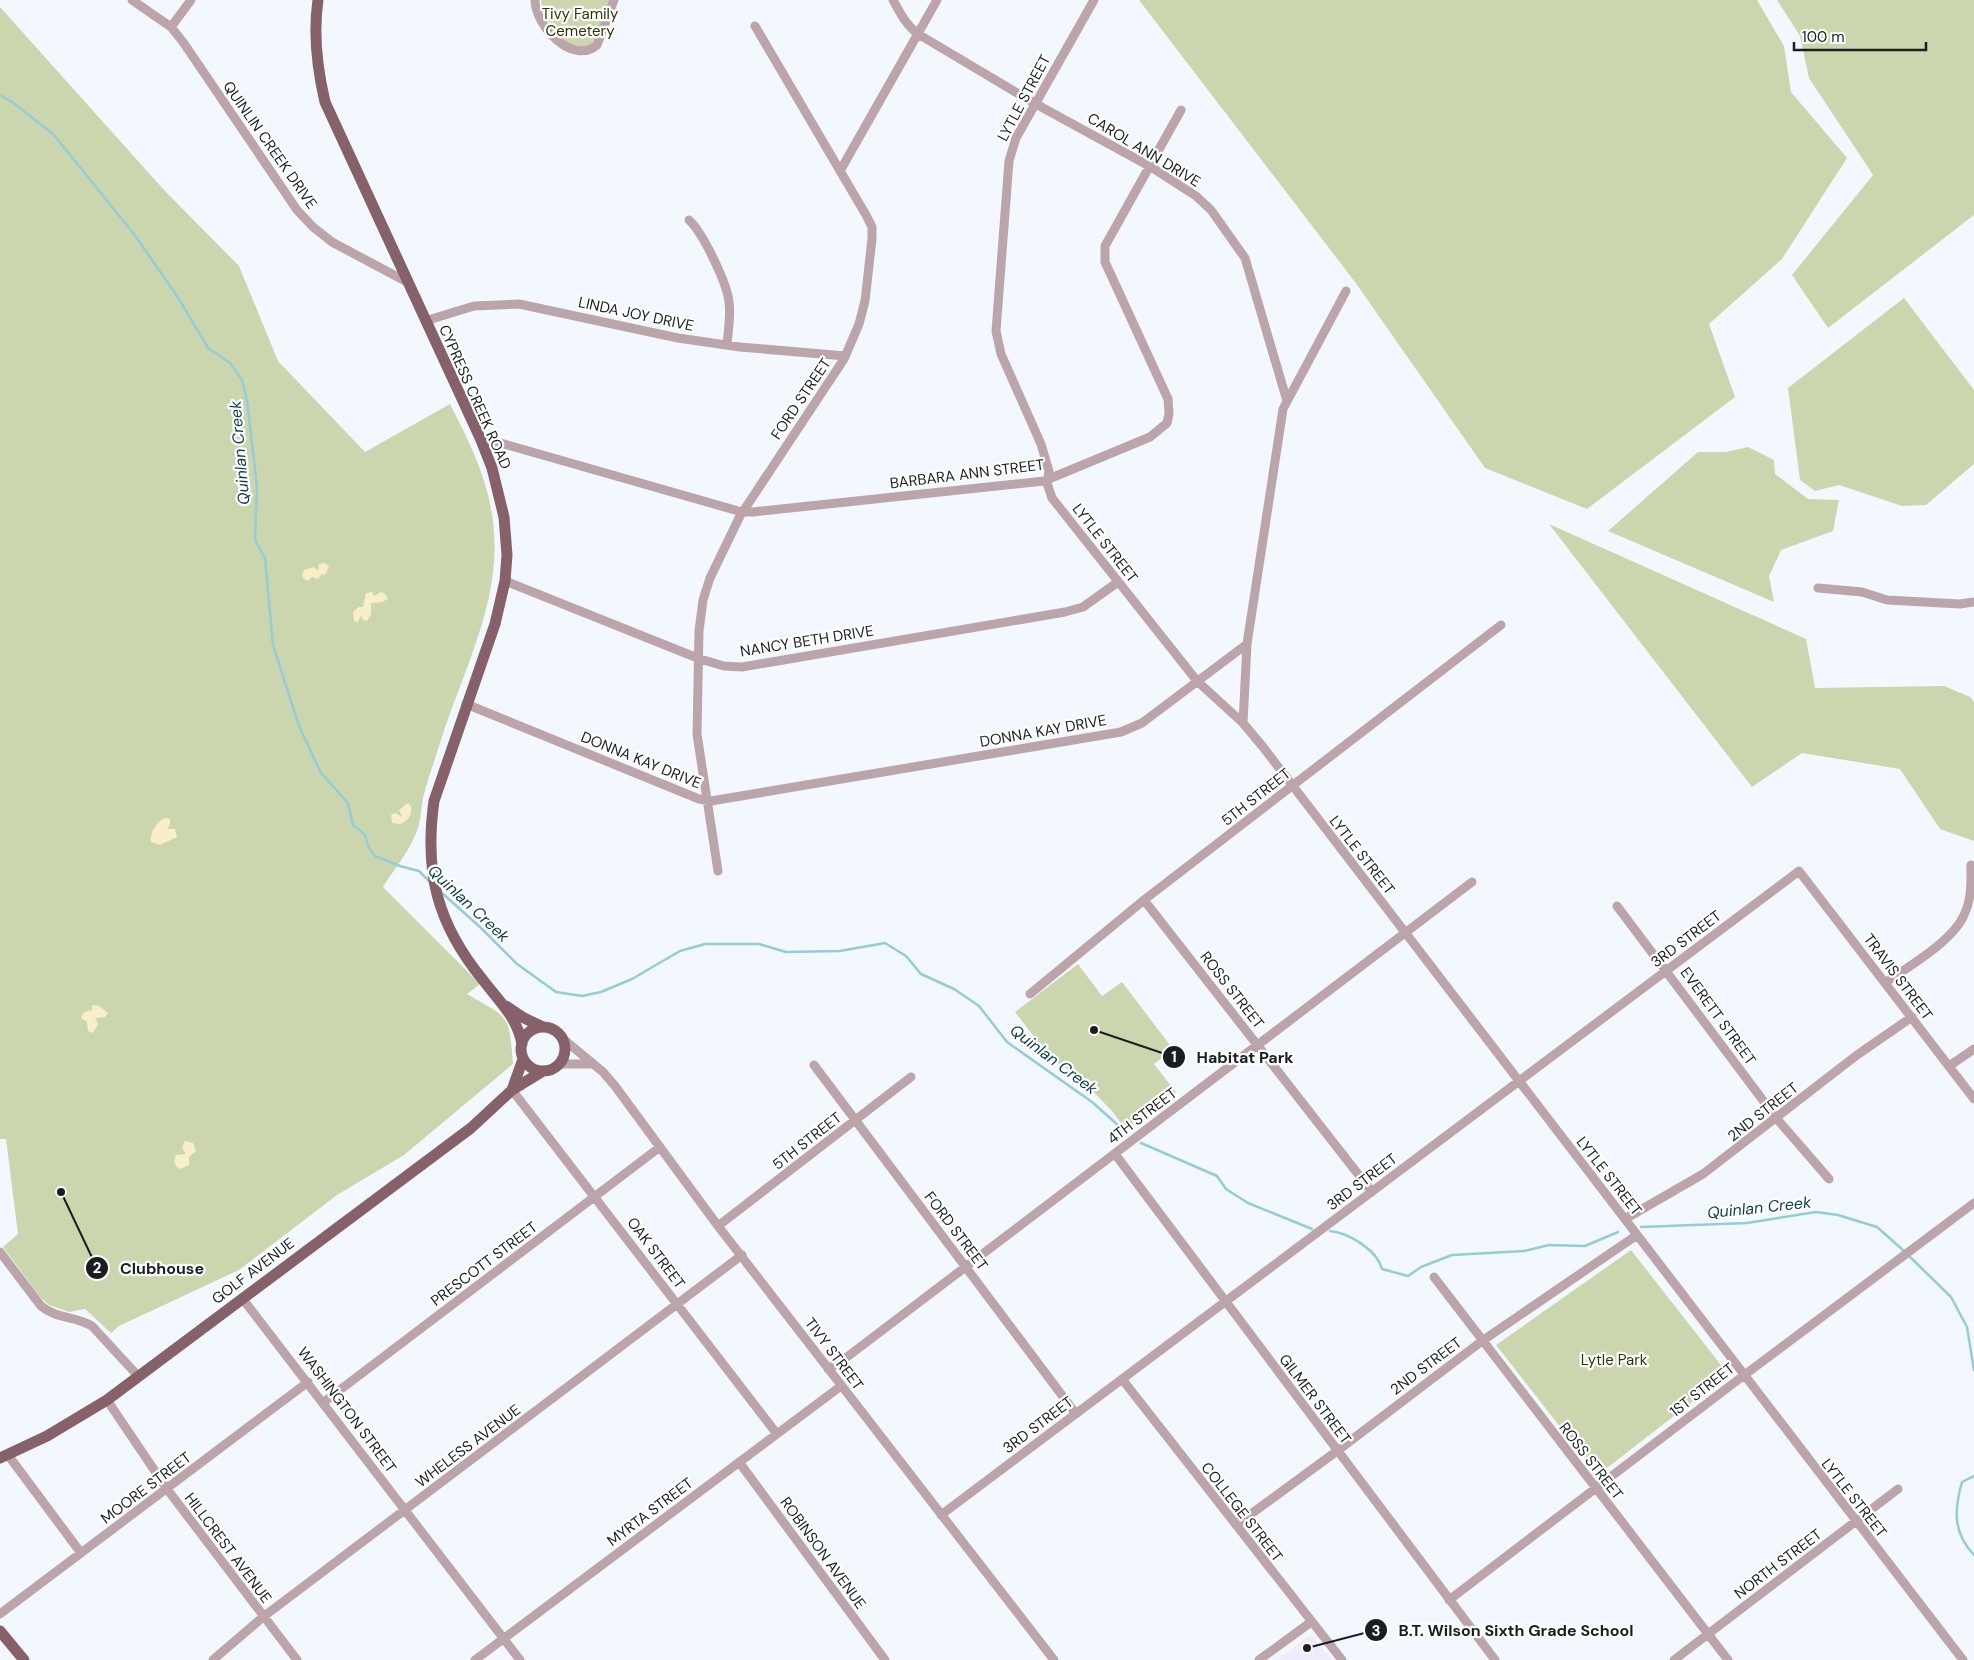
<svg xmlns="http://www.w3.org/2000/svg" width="1974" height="1660" font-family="'DM Sans',sans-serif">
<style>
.education{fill:#efebfc}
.green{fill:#cbd6af}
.sand{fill:#f8eec8}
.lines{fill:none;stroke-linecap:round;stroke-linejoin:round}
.stream{stroke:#94ccd7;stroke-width:2.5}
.minor{stroke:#bca5aa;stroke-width:9}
.major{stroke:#87616a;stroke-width:11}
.labels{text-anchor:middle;stroke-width:4.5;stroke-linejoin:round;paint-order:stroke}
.park-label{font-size:15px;fill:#2c3603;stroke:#fff}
.street-label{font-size:15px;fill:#1a1e21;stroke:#fff}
.water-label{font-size:16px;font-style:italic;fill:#0a3e47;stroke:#fff}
.leader{fill:none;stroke:#1a1e21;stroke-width:2}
.callout-dot{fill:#1a1e21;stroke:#fff;stroke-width:2}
.mark-label{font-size:15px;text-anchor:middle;font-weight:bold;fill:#fff}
.callout-label{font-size:16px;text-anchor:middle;font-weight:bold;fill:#1a1e21;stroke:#fff;stroke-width:4.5;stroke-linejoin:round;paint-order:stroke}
</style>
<rect width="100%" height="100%" fill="#f3f8fe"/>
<!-- education -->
<path class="education" d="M1310 1635 1332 1660H1277Z"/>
<!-- green -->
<path class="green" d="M541 0H611C607 10 600 37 592 43 570 59 542 19 541 0Z
M1139 0H1757L1784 46 1791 92 1847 158 1782 259 1709 324 1735 397 1587 509 1485 468 1355 282Z
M1777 0H1974V215L1828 328 1792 275 1873 175 1809 78 1800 36Z
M0 7 164 190 239 266 278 361 365 452 450 404C471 445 491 485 494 532 500 603 462 674 441 740 435 759 428 779 423 798 421 808 421 818 418 828 411 849 395 868 383 887L480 984 467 994C510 1019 509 1014 513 1064L404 1155 337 1195 239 1270 119 1326 111 1333 85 1309 69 1312 49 1305 41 1298 3 1247 18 1234 6 1139H0Z
M1904 298 1974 390V464L1926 505 1902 506 1839 485 1815 491 1800 480 1788 388Z
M1748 447 1774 460 1775 474 1808 499 1839 500 1833 531 1781 550 1769 576 1774 602 1608 531 1698 452H1726Z
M1549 524 1806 639 1815 688 1944 686 1970 697 1974 702V841L1940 829 1900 769 1802 753 1752 787Z
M1078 964 1102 996 1122 982 1173 1049 1154 1064 1176 1092 1126 1130 1112 1111 1075 1073 1052 1060 1015 1012Z
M1631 1250 1728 1374 1598 1475 1496 1345Z"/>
<!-- sand -->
<path class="sand" d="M325 563 329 567 325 575 322 574 318 579 312 577 308 581 304 579 302 576 304 570 314 567 318 571 319 564Z
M372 592 374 596 381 592 385 594 388 599 382 602 371 603V614L367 621 363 620 361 615 358 622 354 621 353 612 359 607H363L366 593Z
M408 803 411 806C412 815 408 821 400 824L392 823 391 815 395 813 402 817 399 810Z
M165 818 170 819V824L167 829H175L177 837 160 845 151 842C149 834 157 821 165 818Z
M92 1005 99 1006 108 1013 105 1017 95 1018 98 1024 93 1033 88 1031 87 1022 81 1018 84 1012 92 1010Z
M185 1141 193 1143 196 1151 189 1157V1165L181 1169 177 1167 174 1162 176 1155 186 1154 182 1148Z"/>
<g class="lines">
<!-- stream -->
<path class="stream" d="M0 95 12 102 53 134 134 234 179 299 208 348 230 363 242 380 247 401 257 486 255 540 265 558 273 645 299 726 321 773 348 803 353 825 365 835 368 846 375 856 400 866 419 871 431 883
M442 893 480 927 517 964 556 992 582 996 601 992 632 979 680 951 705 944H759L786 952 840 951 885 943 906 956 921 974 954 989 979 1006 1007 1042 1092 1102 1128 1134
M1141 1143 1217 1176 1226 1189 1248 1203 1312 1229
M1641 1227 1747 1223 1816 1212 1838 1215 1877 1227 1904 1251
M1330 1231C1349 1233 1377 1250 1382 1269L1408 1276 1421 1267 1452 1255 1524 1251 1549 1245 1585 1246 1618 1232
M1908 1255 1951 1297 1967 1327 1974 1370
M1974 1476 1962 1482C1954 1510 1953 1533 1974 1555"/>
<!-- minor -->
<path class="minor" d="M132 0 171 27 183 42 297 210 313 227 332 242 407 282
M535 0C535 25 572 66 597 45L614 0
M893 0C900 13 906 25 918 34L1034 103 1151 167 1196 196 1211 210 1245 258 1287 401
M1094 0 1016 138 1009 161 996 331 1001 354 1041 444 1049 471 1047 483 1052 498 1197 681 1243 723 1263 747 1963 1660
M171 27 191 0
M840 171 937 0
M689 220C703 233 727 283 729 302 731 316 728 331 727 345
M425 321 474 306 519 304 678 338 740 347 845 356
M481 440H490L742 512H753L1044 481 1150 437 1167 423 1169 414 1168 399 1105 262V246L1181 110
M505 581 700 659 724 666 742 667 1065 612 1083 607 1118 582
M1818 588 1862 592 1887 600 1960 604 1974 602
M466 704 699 799 711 801 1121 732 1142 723 1247 644 1283 409 1346 291
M1243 723 1247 644
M718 871 697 734 699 631 703 600 710 578 740 516 844 359 859 324 865 301 872 239V227L866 215 755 26
M1144 900 1372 1192
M1617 906 1777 1119 1829 1179
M1885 983C1909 966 1953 941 1964 915 1972 899 1971 882 1971 865
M1030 994 1144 900 1501 625
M562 1038 603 1072 615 1086 718 1226 1054 1660
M559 1064H593
M814 1065 1076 1414
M1949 1066 1974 1049
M512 1090 777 1434
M1115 1154 1495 1660
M1625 1219 1703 1174 1857 1055 1912 1017
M718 1226 911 1077
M0 1252 41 1306C56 1319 76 1316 92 1326L138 1376
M1434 1277 1728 1660
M242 1298 520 1660
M828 1369 847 1357 1472 882
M1122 1379 1342 1660
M107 1400 167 1489 297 1660
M324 1402 660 1147
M8 1455 81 1553
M739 1462 885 1660
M941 1515 1799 871 1974 1099
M1236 1525 1337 1451 1482 1341 1637 1235
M1449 1600 1743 1376 1974 1203
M0 1614 308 1382
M213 1660 263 1617 742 1255
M475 1660 841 1386
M1259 1660 1311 1622
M1674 1660 1898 1489"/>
<!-- major -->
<path class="major" d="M318 0C313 34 317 68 325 102L481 440 492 468 504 517 507 555 505 581 495 624 434 801C424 872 437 924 483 980 499 1001 517 1017 522 1044
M506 1006 524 1018 543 1027
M521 1049a22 22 0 1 1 44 0a22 22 0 1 1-44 0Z
M512 1090 523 1059
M0 1458 47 1436 107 1400 471 1128 512 1090 543 1071
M0 1631 24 1660"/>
</g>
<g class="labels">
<!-- park labels -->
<g class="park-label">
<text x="580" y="19">Tivy Family<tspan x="580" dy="17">Cemetery</tspan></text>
<text x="1614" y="1365">Lytle Park</text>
</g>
<!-- street labels -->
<g class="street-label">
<text transform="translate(1024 98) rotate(-62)" y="5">LYTLE STREET</text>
<text transform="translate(270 145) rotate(55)" y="5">QUINLIN CREEK DRIVE</text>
<text transform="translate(1144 150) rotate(31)" y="5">CAROL ANN DRIVE</text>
<text transform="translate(636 314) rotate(12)" y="5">LINDA JOY DRIVE</text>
<text transform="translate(475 397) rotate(66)" y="5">CYPRESS CREEK ROAD</text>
<text transform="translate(801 399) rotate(-56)" y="5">FORD STREET</text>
<text transform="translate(967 474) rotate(-7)" y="5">BARBARA ANN STREET</text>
<text transform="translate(1105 543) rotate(52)" y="5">LYTLE STREET</text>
<text transform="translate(807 641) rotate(-9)" y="5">NANCY BETH DRIVE</text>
<text transform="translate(1043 731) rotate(-10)" y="5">DONNA KAY DRIVE</text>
<text transform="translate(641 760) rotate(22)" y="5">DONNA KAY DRIVE</text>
<text transform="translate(1256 797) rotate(-38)" y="5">5TH STREET</text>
<text transform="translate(1362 855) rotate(52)" y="5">LYTLE STREET</text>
<text transform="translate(1686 939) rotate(-37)" y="5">3RD STREET</text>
<text transform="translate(1898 977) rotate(53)" y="5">TRAVIS STREET</text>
<text transform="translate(1232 990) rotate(52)" y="5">ROSS STREET</text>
<text transform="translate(1718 1016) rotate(54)" y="5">EVERETT STREET</text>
<text transform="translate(1763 1112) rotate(-38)" y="5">2ND STREET</text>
<text transform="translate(1142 1116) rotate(-37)" y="5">4TH STREET</text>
<text transform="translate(807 1141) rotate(-38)" y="5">5TH STREET</text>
<text transform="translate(1609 1176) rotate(52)" y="5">LYTLE STREET</text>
<text transform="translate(1362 1182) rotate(-37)" y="5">3RD STREET</text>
<text transform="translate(956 1231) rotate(53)" y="5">FORD STREET</text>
<text transform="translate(656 1253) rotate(53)" y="5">OAK STREET</text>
<text transform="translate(484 1264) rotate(-37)" y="5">PRESCOTT STREET</text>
<text transform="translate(253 1271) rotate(-37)" y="5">GOLF AVENUE</text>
<text transform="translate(834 1354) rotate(53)" y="5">TIVY STREET</text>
<text transform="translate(1426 1366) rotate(-37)" y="5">2ND STREET</text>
<text transform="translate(1702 1390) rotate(-38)" y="5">1ST STREET</text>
<text transform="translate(1315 1399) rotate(53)" y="5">GILMER STREET</text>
<text transform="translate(347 1410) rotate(53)" y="5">WASHINGTON STREET</text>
<text transform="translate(1038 1425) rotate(-37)" y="5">3RD STREET</text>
<text transform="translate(468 1446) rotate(-37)" y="5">WHELESS AVENUE</text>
<text transform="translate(1591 1461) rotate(52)" y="5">ROSS STREET</text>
<text transform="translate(146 1488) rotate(-37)" y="5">MOORE STREET</text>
<text transform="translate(1854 1498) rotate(52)" y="5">LYTLE STREET</text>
<text transform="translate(650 1512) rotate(-37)" y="5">MYRTA STREET</text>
<text transform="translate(1242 1512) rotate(52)" y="5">COLLEGE STREET</text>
<text transform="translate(228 1548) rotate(53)" y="5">HILLCREST AVENUE</text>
<text transform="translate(823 1553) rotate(54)" y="5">ROBINSON AVENUE</text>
<text transform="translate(1778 1564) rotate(-37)" y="5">NORTH STREET</text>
</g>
<!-- water labels -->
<g class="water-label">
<text transform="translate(239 453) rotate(-95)" y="6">Quinlan Creek</text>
<text transform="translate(469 903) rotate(43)" y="6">Quinlan Creek</text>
<text transform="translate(1054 1059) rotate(37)" y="6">Quinlan Creek</text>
<text transform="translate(1759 1207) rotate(-6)" y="6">Quinlan Creek</text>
</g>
</g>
<!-- callouts -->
<path class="leader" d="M1094 1030L1174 1057M61 1192L97 1268M1307 1648L1376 1630"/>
<g class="callout-dot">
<circle cx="1094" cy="1030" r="5"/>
<circle cx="61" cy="1192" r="5"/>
<circle cx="1307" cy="1648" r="5"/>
<circle cx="1174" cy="1057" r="12"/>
<circle cx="97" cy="1268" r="12"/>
<circle cx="1376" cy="1630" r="12"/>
</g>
<g class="mark-label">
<text x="1174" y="1062">1</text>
<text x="97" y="1273">2</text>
<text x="1376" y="1636">3</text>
</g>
<g class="callout-label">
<text x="1245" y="1063">Habitat Park</text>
<text x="162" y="1274">Clubhouse</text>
<text x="1516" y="1636">B.T. Wilson Sixth Grade School</text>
</g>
<!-- scale -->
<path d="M1794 42v8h132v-8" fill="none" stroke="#1a1e21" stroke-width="2.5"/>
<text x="1802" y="42" font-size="15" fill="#1a1e21" stroke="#ffffff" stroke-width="4" paint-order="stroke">100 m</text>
</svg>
